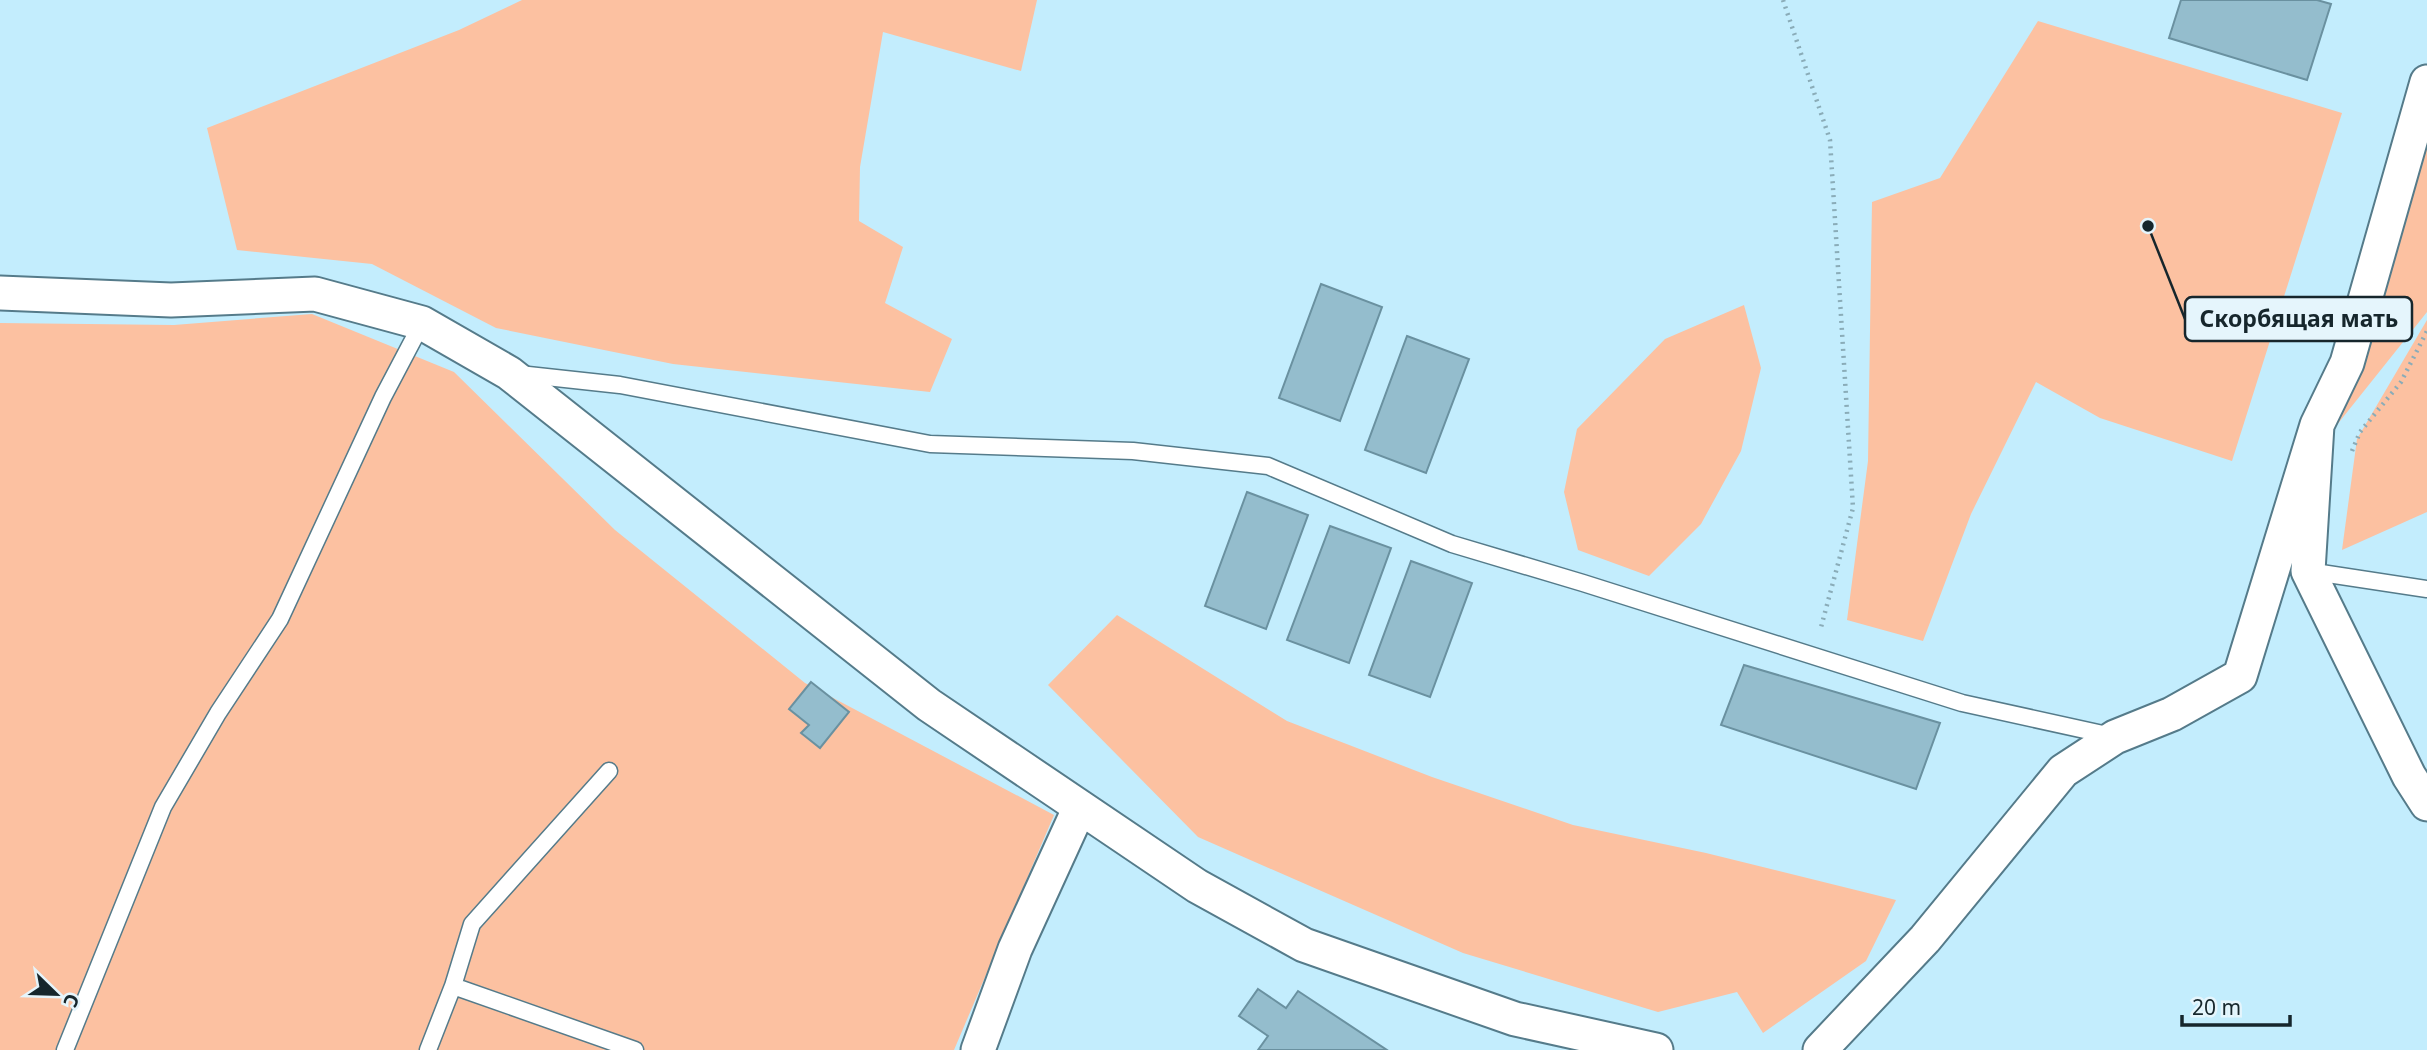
<svg xmlns="http://www.w3.org/2000/svg" width="2427" height="1050" font-family="'Noto Sans',sans-serif">
<style>
.green{fill:#fcc1a1}
.building{fill:#94bdcd;stroke:#6a91a0;stroke-width:2}
.lines{fill:none;stroke-linecap:round;stroke-linejoin:round}
.lane-casing{stroke:#557b8a;stroke-width:19}
.street-casing{stroke:#557b8a;stroke-width:37}
.path{stroke:#8aacb8;stroke-width:4.5;stroke-dasharray:2 5;stroke-linecap:butt}
.lane{stroke:#fff;stroke-width:16}
.street{stroke:#fff;stroke-width:33}
.leader{fill:none;stroke:#16262c;stroke-width:2.5}
.callout-dot{fill:#16262c;stroke:#e5f5fc;stroke-width:2.5}
.callout{fill:#e5f5fc;stroke:#16262c;stroke-width:2.5}
.callout-label{font-size:23px;text-anchor:middle;font-weight:bold;fill:#16262c}
</style>
<rect width="100%" height="100%" fill="#c3edfd"/>
<!-- green -->
<path class="green" d="M522 0H1037L1021 71 883 32 860 167 859 221 903 247 885 303 952 339 930 392 673 364 496 328 372 264 237 250 207 128 459 30Z
M2038 21 2342 113 2232 461 2100 418 2036 382 1971 514 1923 641 1847 620 1868 461 1872 202 1940 178Z
M2427 144V312L2336 426Z
M1744 305 1761 368 1741 451 1701 524 1649 576 1578 550 1564 492 1577 429 1665 339Z
M312 314 454 372 615 530 805 683 1054 815 954 1050H0V323L174 325Z
M2427 320V512L2342 550 2357 439Z
M1117 615 1287 721 1432 777 1573 825 1706 853 1896 900 1866 961 1763 1033 1737 992 1658 1012 1463 953 1198 837 1048 685Z"/>
<!-- building -->
<path class="building" d="M2181 0H2317L2331 4 2307 80 2169 38Z
M1321 284 1382 307 1340 421 1279 398Z
M1407 336 1469 359 1426 473 1365 450Z
M1247 492 1308 515 1266 629 1205 606Z
M1330 526 1391 548 1349 663 1287 640Z
M1411 561 1472 583 1430 697 1369 675Z
M1744 665 1940 723 1916 789 1721 725Z
M811 682 849 712 820 748 801 733 809 725 789 709Z
M1258 989 1286 1008 1298 991 1387 1050H1258L1268 1036 1239 1016Z"/>
<g class="lines">
<defs>
<path id="lane" d="M519 374 620 385 930 444 1133 451 1268 466 1452 544 1583 583 1962 703 2112 736
M2308 571 2427 589
M453 986 472 924 609 771
M65 1050 163 807 218 713 280 619 383 397 422 323
M428 1050 453 986 635 1050"/>
<path id="street" d="M2427 82 2347 363 2317 425 2308 571 2409 776 2427 804
M0 293 171 300 315 294 422 323 509 373 929 705 1197 886 1304 945 1515 1019 1656 1050
M978 1050 1015 949 1080 807
M1820 1050 1925 939 2063 771 2115 737 2172 714 2240 676 2317 425"/>
</defs>
<!-- lane casing -->
<use href="#lane" class="lane-casing"/>
<!-- street casing -->
<use href="#street" class="street-casing"/>
<!-- path -->
<path class="path" d="M1783 0 1830 140 1853 508 1820 631
M2352 451 2360 432 2401 382 2427 331"/>
<!-- lane -->
<use href="#lane" class="lane"/>
<!-- street -->
<use href="#street" class="street"/>
</g>
<!-- callouts -->
<path class="leader" d="M2148 226L2185 319"/>
<circle class="callout-dot" cx="2148" cy="226" r="7"/>
<rect class="callout" x="2185" y="297" width="227" height="44" rx="7"/>
<g class="callout-label">
<text x="2299" y="327">Скорбящая мать</text>
</g>
<!-- north arrow -->
<g transform="translate(56 994) rotate(113)" stroke="#e5f5fc" stroke-width="5" paint-order="stroke">
<path d="M0-5L12 26L0 18L-12 26Z" fill="#16262c"/>
<text y="-10" font-size="19" font-weight="bold" text-anchor="middle" fill="#16262c">С</text>
</g>
<!-- scale -->
<path d="M2182 1015v10h108v-10" fill="none" stroke="#16262c" stroke-width="3.5"/>
<text x="2192" y="1015" font-size="21" fill="#16262c" stroke="#e5f5fc" stroke-width="5" paint-order="stroke">20 m</text>
</svg>
